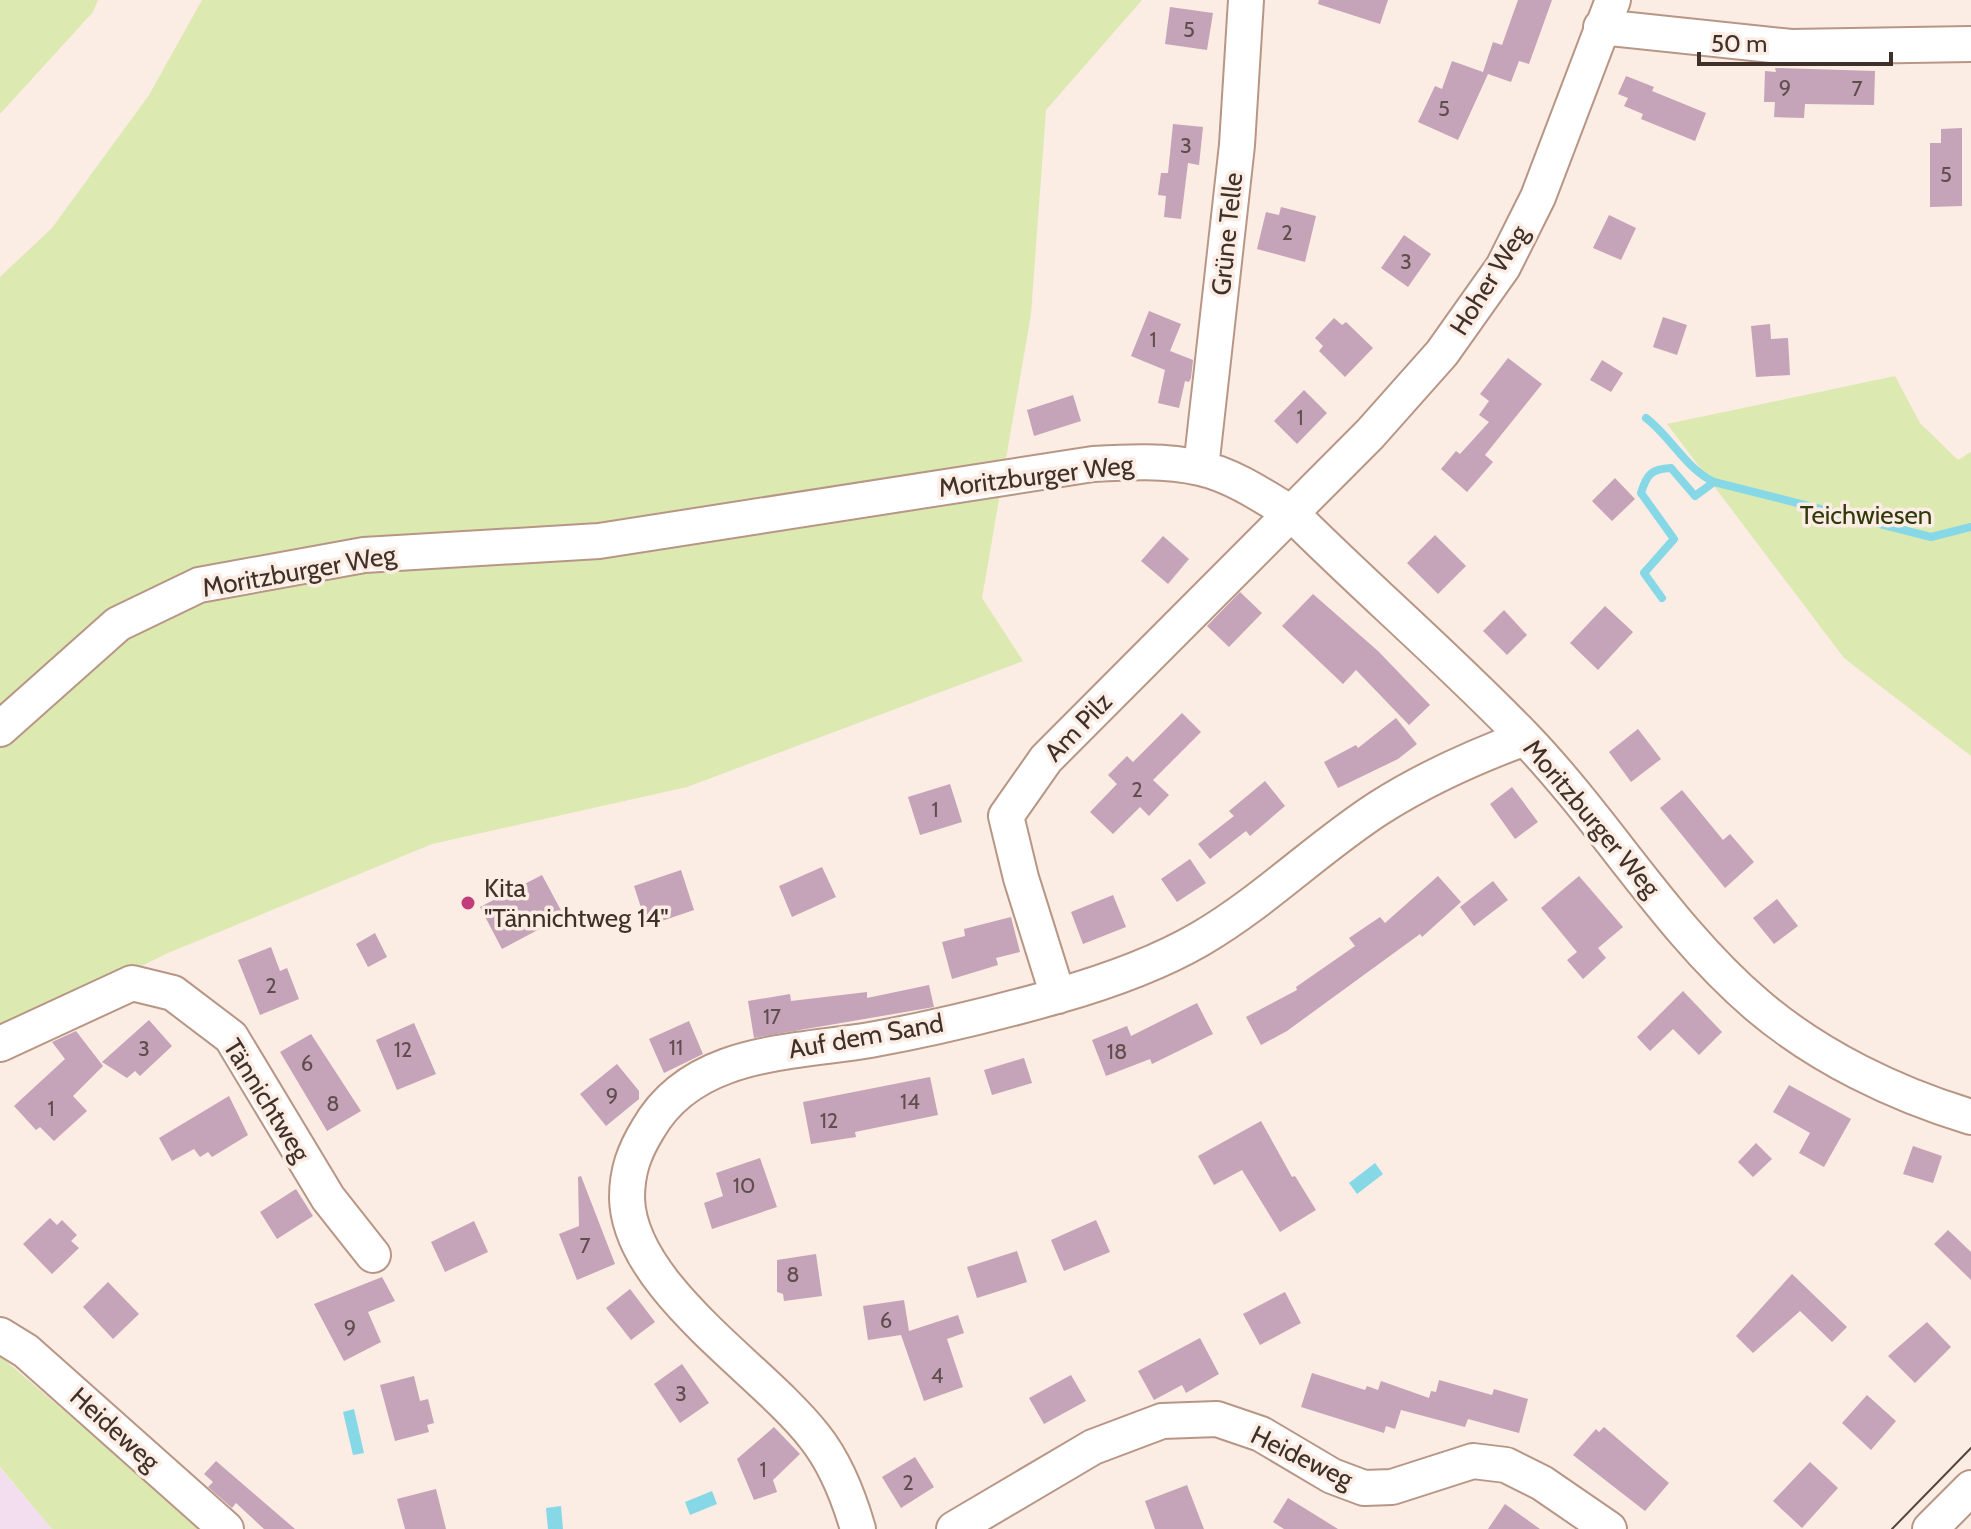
<svg xmlns="http://www.w3.org/2000/svg" width="1971" height="1529" font-family="Cabin,sans-serif">
<style>
.industrial{fill:#f2deee}
.green{fill:#dce9b1}
.water{fill:#87d8e7}
.lines{fill:none;stroke-linecap:round;stroke-linejoin:round}
.stream{stroke:#87d8e7;stroke-width:8}
.building{fill:#c5a3b8}
.minor-casing{stroke:#b89685;stroke-width:38}
.minor{stroke:#fff;stroke-width:34}
.tram{stroke:#54463f;stroke-width:2}
.poi-dot{fill:#c23b7a;stroke:#fbece4;stroke-width:3}
.labels{text-anchor:middle;stroke-width:7;stroke-linejoin:round;paint-order:stroke}
.number-label{font-size:22px;fill:#604e4e}
.street-label{font-size:26px;fill:#3f312a;stroke:#fbece4}
.park-label{font-size:26px;fill:#31390a;stroke:#fbece4}
.poi-label{font-size:26px;fill:#3f312a;stroke:#fbece4;text-anchor:start}
</style>
<rect width="100%" height="100%" fill="#fbece4"/>
<!-- industrial -->
<path class="industrial" d="M0 1468 52 1529H0Z"/>
<!-- green -->
<path class="green" d="M0 0H98L93 12 0 114Z
M202 0H1142L1046 110 1031 314 982 598 1023 661 687 787 432 844 168 953 0 1036V277L52 228 149 95Z
M1895 376 1920 423 1958 460 1971 452V756L1844 658 1667 424Z
M0 1356 203 1529H52L0 1467Z"/>
<!-- water -->
<path class="water" d="M1375 1163 1383 1174 1357 1194 1349 1183Z
M354 1409 364 1453 353 1455 343 1412Z
M712 1491 717 1504 690 1515 685 1502Z
M561 1506 563 1529H548L546 1508Z"/>
<g class="lines">
<!-- stream -->
<path class="stream" d="M1646 418C1671 437 1686 469 1714 482L1931 537 1971 527
M1662 598 1644 573 1674 539 1641 493C1647 474 1651 469 1671 468L1695 496 1714 482"/>
</g>
<!-- building -->
<path class="building" d="M1319 0H1388L1380 24 1318 4Z
M1518 0H1552L1529 64 1519 61 1511 82 1488 74 1458 140 1418 122 1435 86 1442 89 1452 61 1483 72 1493 42 1502 45Z
M1170 7 1213 13 1207 50 1165 44Z
M1775 68 1875 71 1874 105 1805 104 1804 118 1774 117 1775 102H1764L1765 71 1776 72Z
M1626 76 1654 87 1652 91 1706 113 1695 141 1641 119 1643 114 1624 106 1628 98 1618 94Z
M1173 124 1203 127 1199 165 1188 163 1181 219 1164 217 1166 196 1158 195 1161 173H1168Z
M1962 128V206L1930 207V143H1941V129Z
M1281 207 1316 216 1305 262 1257 249 1266 212 1279 215Z
M1609 215 1636 228 1621 260 1593 248Z
M1404 235 1431 254 1408 287 1381 268Z
M1149 311 1181 324 1170 351 1193 360 1191 378 1189 382 1185 381 1179 408 1158 403 1165 370 1131 356Z
M1663 317 1687 325 1677 355 1653 347Z
M1334 318 1342 325 1346 322 1373 348 1345 377 1319 351 1323 346 1315 338Z
M1770 324 1771 339 1788 338 1790 375 1756 377 1751 326Z
M1508 358 1542 384 1485 455 1493 462 1467 492 1441 469 1456 451 1460 454 1489 422 1479 415 1489 401 1480 394Z
M1602 360 1623 373 1611 392 1590 380Z
M1304 390 1327 413 1297 444 1274 421Z
M1073 395 1081 421 1034 436 1027 410Z
M1615 478 1635 499 1612 521 1592 501Z
M1435 535 1466 566 1438 594 1407 563Z
M1163 536 1189 559 1168 584 1141 561Z
M1240 592 1262 613 1229 647 1207 626Z
M1313 594 1378 651 1430 705 1409 725 1356 670 1343 684 1282 626Z
M1605 606 1633 632 1598 670 1570 643Z
M1504 610 1527 635 1507 655 1483 631Z
M1182 713 1201 732 1153 780 1169 795 1149 816 1140 807 1113 834 1090 812 1117 784 1108 775 1127 756 1133 762Z
M1396 718 1417 744 1398 759 1338 788 1324 762 1356 745 1358 748Z
M1638 729 1661 759 1631 782 1609 752Z
M1265 781 1285 806 1250 836 1246 831 1210 859 1198 844 1234 816 1229 811Z
M950 784 962 822 920 835 908 797Z
M1512 787 1538 822 1515 839 1490 804Z
M1682 790 1723 840 1730 834 1754 862 1725 888 1660 808Z
M1190 859 1206 883 1177 902 1161 879Z
M822 867 836 897 792 917 779 886Z
M681 870 694 910 647 926 634 886Z
M542 875 564 916 502 949 480 907Z
M1438 876 1461 902 1422 937 1420 934 1287 1031 1261 1045 1246 1017 1297 990 1296 987 1355 946 1349 938 1380 917 1385 923Z
M1579 876 1623 927 1598 948 1606 958 1583 979 1567 960 1577 952 1541 908Z
M1493 881 1508 900 1474 926 1460 907Z
M1113 895 1126 927 1083 944 1071 912Z
M1777 899 1798 926 1774 944 1753 918Z
M1011 917 1020 952 996 958 998 965 952 979 942 942 965 936 964 929Z
M375 933 387 957 368 967 356 944Z
M271 947 280 971 287 968 299 999 260 1015 238 960Z
M929 985 934 1007 754 1038 748 1001 790 994 791 1001 867 992V998Z
M1683 991 1722 1032 1699 1055 1673 1029 1650 1051 1637 1037Z
M1197 1003 1213 1034 1152 1064 1150 1059 1106 1076 1092 1040 1127 1026 1131 1036Z
M149 1020 172 1046 140 1076 135 1071 127 1078 102 1062Z
M689 1021 703 1054 664 1073 649 1039Z
M414 1023 436 1074 397 1090 376 1040Z
M76 1031 103 1066 73 1096 87 1111 54 1141 40 1127 36 1130 14 1106 65 1059 52 1042Z
M311 1034 361 1111 327 1131 280 1052Z
M1024 1058 1032 1083 992 1095 984 1070Z
M617 1064 639 1091V1099L606 1126 580 1094Z
M930 1077 938 1115 855 1132 856 1137 811 1144 803 1102Z
M1789 1085 1851 1119 1824 1167 1799 1153 1810 1133 1773 1112Z
M229 1096 248 1135 212 1157 208 1152 200 1157 194 1149 172 1161 159 1138Z
M1261 1121 1292 1177 1295 1176 1316 1210 1280 1232 1242 1170 1214 1185 1198 1156Z
M1756 1143 1772 1159 1753 1177 1738 1162Z
M1913 1146 1942 1156 1933 1183 1903 1174Z
M760 1158 777 1207 712 1229 704 1203 723 1196 716 1173Z
M581 1176 615 1264 577 1280 559 1234 579 1226 578 1177Z
M296 1189 313 1216 277 1239 260 1212Z
M50 1218 57 1225 62 1220 77 1235 71 1241 79 1248 52 1274 23 1244Z
M1096 1220 1110 1252 1064 1271 1051 1240Z
M474 1221 488 1252 445 1272 431 1242Z
M1948 1230 1971 1252V1280L1934 1244Z
M1017 1251 1027 1282 977 1298 967 1267Z
M816 1254 822 1296 784 1301 783 1294 777 1292V1260Z
M1792 1274 1847 1327 1832 1342 1800 1311 1753 1353 1736 1336Z
M382 1277 395 1301 368 1312 381 1342 344 1361 314 1304Z
M108 1282 139 1314 113 1339 83 1307Z
M630 1289 655 1322 631 1340 606 1308Z
M1285 1292 1301 1323 1260 1345 1243 1314Z
M904 1300 909 1331 958 1315 964 1333 947 1339 963 1387 924 1401 901 1335 868 1340 863 1306Z
M1927 1322 1951 1347 1915 1383 1888 1356Z
M1200 1338 1219 1374 1186 1393 1182 1385 1154 1400 1138 1371Z
M682 1364 709 1403 680 1423 654 1384Z
M1312 1373 1365 1390 1367 1386 1378 1390 1381 1381 1429 1398 1431 1391 1436 1392 1439 1380 1492 1395 1494 1389 1528 1399 1519 1433 1468 1419 1465 1427 1401 1410 1395 1429 1386 1426 1384 1433 1301 1407Z
M1071 1375 1086 1401 1044 1424 1029 1398Z
M414 1376 420 1401 428 1399 434 1423 427 1425 429 1432 395 1441 380 1385Z
M1867 1395 1896 1421 1871 1450 1842 1423Z
M774 1427 800 1454 773 1480 777 1492 754 1500 737 1459Z
M1604 1427 1669 1483 1645 1511 1573 1455 1596 1429 1599 1432Z
M915 1457 934 1487 901 1508 882 1477Z
M216 1461 295 1529H264L236 1503 232 1508 208 1487 213 1482 204 1474Z
M1810 1462 1838 1488 1802 1528 1773 1501Z
M1187 1485 1204 1529H1155L1145 1501Z
M436 1489 446 1529H405L397 1499Z
M1288 1498 1338 1529H1284L1273 1522Z
M1505 1504 1540 1529H1488Z"/>
<g class="lines">
<defs>
<path id="minor" d="M1601 27 1791 47 1971 44
M1201 468 1237 145 1246 0
M0 729 118 624 199 585 364 555 599 541 1093 464C1127 462 1166 460 1200 468 1232 475 1263 496 1291 513 1368 590 1451 661 1527 740 1607 824 1668 929 1757 1005 1818 1057 1895 1094 1971 1117
M1058 996 1021 878 1006 816 1046 759 1370 434 1442 353 1503 267 1538 197 1613 0
M0 1044 132 983 173 993 231 1037 328 1198 373 1255
M0 1335 26 1351 226 1529
M858 1529C849 1498 835 1462 814 1436 762 1369 629 1287 627 1198 627 1171 634 1152 648 1129 693 1050 792 1053 870 1040 932 1029 997 1013 1057 996 1106 982 1157 964 1200 939 1265 901 1317 848 1379 808 1423 780 1476 756 1525 738
M954 1529 1093 1447 1162 1421 1217 1419 1261 1434 1332 1476 1364 1488 1392 1487 1473 1461 1506 1465 1542 1483 1609 1529
M1930 1529 1971 1488"/>
</defs>
<!-- minor casing -->
<use href="#minor" class="minor-casing"/>
<!-- minor -->
<use href="#minor" class="minor"/>
<!-- tram -->
<path class="tram" d="M1892 1529 1971 1448"/>
</g>
<!-- markers -->
<circle class="poi-dot" cx="468" cy="903" r="8"/>
<g class="labels">
<!-- number labels -->
<g class="number-label">
<text x="1189" y="37">5</text>
<text x="1785" y="95">9</text>
<text x="1857" y="96">7</text>
<text x="1444" y="116">5</text>
<text x="1186" y="153">3</text>
<text x="1946" y="182">5</text>
<text x="1287" y="240">2</text>
<text x="1406" y="269">3</text>
<text x="1153" y="347">1</text>
<text x="1300" y="425">1</text>
<text x="1137" y="797">2</text>
<text x="935" y="817">1</text>
<text x="271" y="993">2</text>
<text x="772" y="1024">17</text>
<text x="676" y="1055">11</text>
<text x="144" y="1056">3</text>
<text x="403" y="1057">12</text>
<text x="1117" y="1059">18</text>
<text x="307" y="1071">6</text>
<text x="612" y="1103">9</text>
<text x="910" y="1109">14</text>
<text x="333" y="1111">8</text>
<text x="51" y="1116">1</text>
<text x="829" y="1128">12</text>
<text x="744" y="1193">10</text>
<text x="585" y="1253">7</text>
<text x="793" y="1282">8</text>
<text x="886" y="1328">6</text>
<text x="350" y="1335">9</text>
<text x="937" y="1383">4</text>
<text x="681" y="1401">3</text>
<text x="763" y="1477">1</text>
<text x="908" y="1490">2</text>
</g>
<!-- street labels -->
<g class="street-label">
<text transform="translate(1227 234) rotate(-84)" y="9">Grüne Telle</text>
<text transform="translate(1489 280) rotate(-58)" y="9">Hoher Weg</text>
<text transform="translate(1036 476) rotate(-7)" y="9">Moritzburger Weg</text>
<text transform="translate(299 571) rotate(-10)" y="9">Moritzburger Weg</text>
<text transform="translate(1078 727) rotate(-46)" y="9">Am Pilz</text>
<text transform="translate(1592 818) rotate(50)" y="9">Moritzburger Weg</text>
<text transform="translate(866 1036) rotate(-10)" y="9">Auf dem Sand</text>
<text transform="translate(267 1100) rotate(58)" y="9">Tännichtweg</text>
<text transform="translate(115 1429) rotate(42)" y="9">Heideweg</text>
<text transform="translate(1302 1457) rotate(26)" y="9">Heideweg</text>
</g>
<!-- park labels -->
<g class="park-label">
<text x="1866" y="524">Teichwiesen</text>
</g>
<!-- poi labels -->
<g class="poi-label">
<text x="484" y="897">Kita<tspan x="484" dy="30">"Tännichtweg 14"</tspan></text>
</g>
</g>
<!-- scale -->
<path d="M1699 52v12h192v-12" fill="none" stroke="#3f312a" stroke-width="4"/>
<text x="1711" y="52" font-size="24" fill="#3f312a" stroke="#fbece4" stroke-width="6" paint-order="stroke">50 m</text>
</svg>
